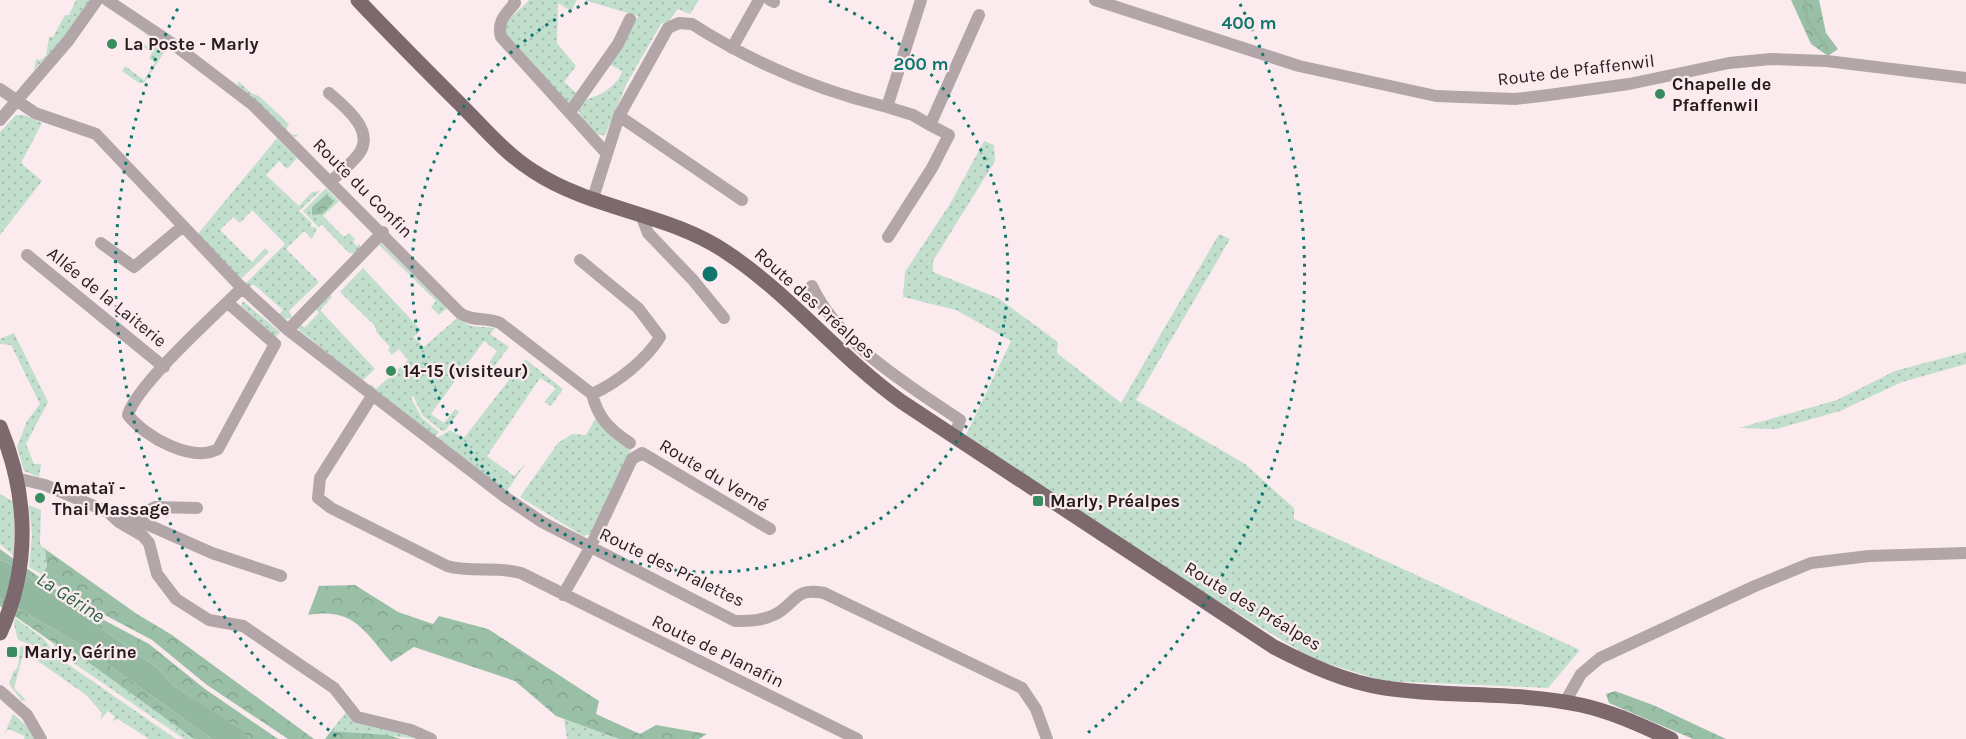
<svg xmlns="http://www.w3.org/2000/svg" width="1966" height="739" font-family="Karla,sans-serif">
<style>
.green{fill:url(#green-dots)}
.forest{fill:url(#forest-crowns)}
.water{fill:#92b8a0}
.lines{fill:none;stroke-linecap:round;stroke-linejoin:round}
.stream{stroke:#92b8a0;stroke-width:3}
.minor{stroke:#b2a6a8;stroke-width:12}
.major{stroke:#7d696d;stroke-width:15}
.ring{fill:none;stroke:#0f766e;stroke-width:3;stroke-dasharray:3 6}
.poi-dot{fill:#368c5f;stroke:#fcebee;stroke-width:2}
.labels{text-anchor:middle;stroke-width:4.5;stroke-linejoin:round;paint-order:stroke}
.poi-label{font-size:18px;font-weight:bold;fill:#261c1e;stroke:#fcebee;text-anchor:start}
.street-label{font-size:18px;fill:#261c1e;stroke:#fcebee}
.water-label{font-size:20px;font-style:italic;fill:#286545;stroke:#fcebee}
.centre{fill:#0f766e;stroke:#fcebee;stroke-width:3}
.ring-label{font-size:18px;text-anchor:middle;font-weight:bold;fill:#0f766e;stroke:#fcebee;stroke-width:4.5;stroke-linejoin:round;paint-order:stroke}
</style>
<defs>
<pattern id="green-dots" width="8" height="8" patternUnits="userSpaceOnUse" patternTransform="scale(1.5)"><rect width="8" height="8" fill="#c1dfcc"/><path d="M2 2h.1M6 6h.1" fill="none" stroke="#a6bfaf" stroke-width="1.8" stroke-linecap="round"/></pattern>
<pattern id="forest-crowns" width="20" height="18" patternUnits="userSpaceOnUse" patternTransform="scale(1.5)"><rect width="20" height="18" fill="#99c0a7"/><path d="M2 6a3 3 0 1 1 6 0M12 15a3 3 0 1 1 6 0" fill="none" stroke="#84a48f"/></pattern>
</defs>
<rect width="100%" height="100%" fill="#fcebee"/>
<!-- green -->
<path class="green" d="M76 0H90L67 34 34 70 36 59 40 60 46 56 49 37H53L65 15H69Z
M529 0H577L571 11 558 3 557 43 576 66 564 82 579 95 569 105 504 33C505 17 520 11 529 0Z
M584 0H699L690 14 678 9 669 21 661 24 627 83 605 135C593 137 579 119 578 107L583 100C597 98 619 85 622 71L609 64 638 16Z
M134 25 165 46V51L144 83H139L122 71 125 66 144 80 155 63 149 58 152 53 141 45 142 43 152 49 156 42Z
M238 81 251 93 259 96 289 124 286 129 292 135 298 134 296 137 292 136 238 86Z
M16 115H24L42 123 21 163 42 181 0 235V132Z
M277 138 297 158 287 169 279 161 266 175 299 206 312 192 320 191 299 211 312 223 310 226 317 228 312 239 304 231 286 249 319 282 289 311 292 318 285 319 278 315 283 310 253 284 248 290 245 284 285 244 252 210 240 223 233 217 220 230 252 262 265 248 269 252 241 279 197 235Z
M984 141 994 145 995 161 933 261V272L998 298 1058 342 1057 353 1121 403 1219 234 1230 239 1136 400 1245 464 1294 508V519L1580 650 1548 688 1383 681 1313 659 1142 555 966 435 1011 341 956 310 903 297 905 272 950 204Z
M326 188 339 201 323 216 344 237 349 233 355 239 353 242 357 246 360 244V248L355 254 349 253 321 224 319 228 303 211Z
M380 242 447 308 439 315 431 307 436 301 378 244Z
M363 268 421 330 413 337 424 347 457 318 471 326 495 328 490 334 509 347 490 372 485 368 497 351 484 341 431 414 444 423 455 409 459 412 445 431H442L423 416 413 396 411 398 422 418 439 432 435 436 369 386 371 384 376 389 408 360 399 349 392 355 388 350 390 347 377 333 375 326 340 292Z
M327 292 332 297 320 310 375 369 362 381 298 329 299 323 304 328 319 313 313 306Z
M243 301 280 332 275 338 241 306Z
M14 333 48 402 26 444 34 464H41L39 477 24 471 17 447 27 421 40 404 11 345 0 344V339Z
M1966 352V364L1902 382 1840 411 1776 429 1739 428 1837 400 1895 371Z
M525 359 563 389 551 406 544 402 556 388 540 378 487 456 514 476 526 463 507 491 437 438 450 430 464 438Z
M595 419 632 448 592 534 583 536 520 497 558 443 572 434 586 435Z
M0 494 14 502V556L0 544Z
M29 505 41 510 40 544 45 549 47 567 41 574 29 567 32 535Z
M15 618 43 638 54 652 18 640 14 624Z
M52 642 74 652 194 739H184L59 653Z
M23 646 59 658 176 739H149L118 719 112 721 115 717 108 711 100 720 102 713 86 695 24 651 14 688 26 700 22 701 9 684 13 672 18 667 20 647Z
M346 712 423 739 331 731Z
M13 714 26 725 34 739H24L25 736 8 729 4 735Z
M564 719 619 739H567Z"/>
<!-- forest -->
<path class="forest" d="M1791 0H1819L1826 33 1838 49 1828 56 1811 44Z
M326 195 331 198 333 203 322 214 312 215V207Z
M0 549 85 610 149 644 205 689 278 739H249L242 731 174 686 156 667 8 563 0 560Z
M45 549 137 614 172 635 314 739H288L207 685 152 640 88 606 41 574 47 567Z
M355 585 398 612 433 624 439 616 488 629 599 701 596 714 640 734 656 725 707 734 699 739H619L556 716 515 681 414 647 391 662C364 631 354 607 308 615L319 586Z
M0 598 81 645 212 739H194L74 652 52 642 0 606Z
M1615 691 1653 705 1726 739H1693L1609 703 1606 694Z
M331 731 387 735 401 739H325Z"/>
<!-- water -->
<path class="water" d="M0 560 8 563 156 667 174 686 243 731 249 739H212L81 645 0 598Z"/>
<g class="lines">
<!-- stream -->
<path class="stream" d="M1805 0 1807 19 1826 47"/>
<!-- minor -->
<path class="minor" d="M107 0 173 44 253 105 460 313C473 322 486 317 500 323L592 394C617 383 646 360 660 337L638 308 580 260
M514 0 515 3C505 15 497 21 501 37L607 154
M770 0 774 2
M1095 0 1299 66 1436 96 1515 99 1549 95 1629 84 1729 63 1771 59 1827 61 1966 78
M732 48 759 0
M0 89 35 113 96 134 238 284 288 330 505 497 542 522 735 621C750 621 762 621 776 614 797 602 795 587 824 593L1022 688 1036 709 1047 739
M329 93C344 106 377 131 358 155 351 164 340 173 331 181
M887 107 913 115 930 125 979 15
M570 112 618 44 630 19
M619 116 742 200
M0 120 68 41 97 0
M593 198 619 116 668 28 679 23 692 24C753 63 816 90 887 107L921 0
M641 215 648 233 693 280 724 318
M888 237 932 168 949 135 930 125
M101 243 134 267 183 226
M27 255 164 367
M812 286C839 344 908 385 960 420L954 437
M228 303 275 344 218 449C192 463 145 437 128 415 136 385 216 314 242 288
M288 330 383 232
M592 394C598 418 609 429 630 443
M372 396 320 478 318 498 331 508 447 566C471 573 497 566 521 573L857 739
M16 478 45 485 108 512 135 519 212 553 281 576
M108 512 119 522 143 536 149 543 157 574 176 599 209 620 243 626 334 688 357 717 411 730 431 739
M135 519 155 507 197 508
M563 595 590 548 632 459 642 453 770 529
M0 691 27 715 41 739
M1565 702 1581 674 1600 658 1755 586 1811 563 1869 556 1966 553"/>
<!-- major -->
<path class="major" d="M358 0C391 35 425 69 460 104 483 127 506 154 533 171 592 210 668 213 726 252 791 295 838 356 902 402L1274 647C1309 665 1345 682 1385 688 1450 698 1517 691 1581 705 1613 712 1642 726 1671 739
M0 427C28 494 31 566 0 633"/>
</g>
<!-- distance rings -->
<g class="ring">
<path d="M829 1A298 298 0 1 1 591 1"/>
<path d="M336 736A595 595 0 0 1 180 4M1240 4A595 595 0 0 1 1084 736"/>
</g>
<!-- markers -->
<g class="poi-dot">
<circle cx="112" cy="44" r="6"/>
<circle cx="1660" cy="94" r="6"/>
<circle cx="391" cy="371" r="6"/>
<circle cx="40" cy="498" r="6"/>
<rect x="1032" y="495" width="12" height="12" rx="3"/>
<rect x="6" y="646" width="12" height="12" rx="3"/>
</g>
<g class="labels">
<!-- poi labels -->
<g class="poi-label">
<text x="124" y="50">La Poste - Marly</text>
<text x="1672" y="90">Chapelle de<tspan x="1672" dy="21">Pfaffenwil</tspan></text>
<text x="403" y="377">14-15 (visiteur)</text>
<text x="52" y="494">Amataï -<tspan x="52" dy="21">Thai Massage</tspan></text>
<text x="1050" y="507">Marly, Préalpes</text>
<text x="24" y="658">Marly, Gérine</text>
</g>
<!-- street labels -->
<g class="street-label">
<text transform="translate(1576 70) rotate(-7)" y="6">Route de Pfaffenwil</text>
<text transform="translate(363 188) rotate(45)" y="6">Route du Confin</text>
<text transform="translate(107 297) rotate(39)" y="6">Allée de la Laiterie</text>
<text transform="translate(815 303) rotate(42)" y="6">Route des Préalpes</text>
<text transform="translate(714 475) rotate(31)" y="6">Route du Verné</text>
<text transform="translate(672 567) rotate(26)" y="6">Route des Pralettes</text>
<text transform="translate(1253 606) rotate(31)" y="6">Route des Préalpes</text>
<text transform="translate(718 651) rotate(26)" y="6">Route de Planafin</text>
</g>
<!-- water labels -->
<g class="water-label">
<text transform="translate(71 597) rotate(33)" y="7">La Gérine</text>
</g>
</g>
<circle cx="710" cy="274" r="9" class="centre"/>
<g class="ring-label">
<text x="1249" y="29">400 m</text>
<text x="921" y="70">200 m</text>
</g>
</svg>
